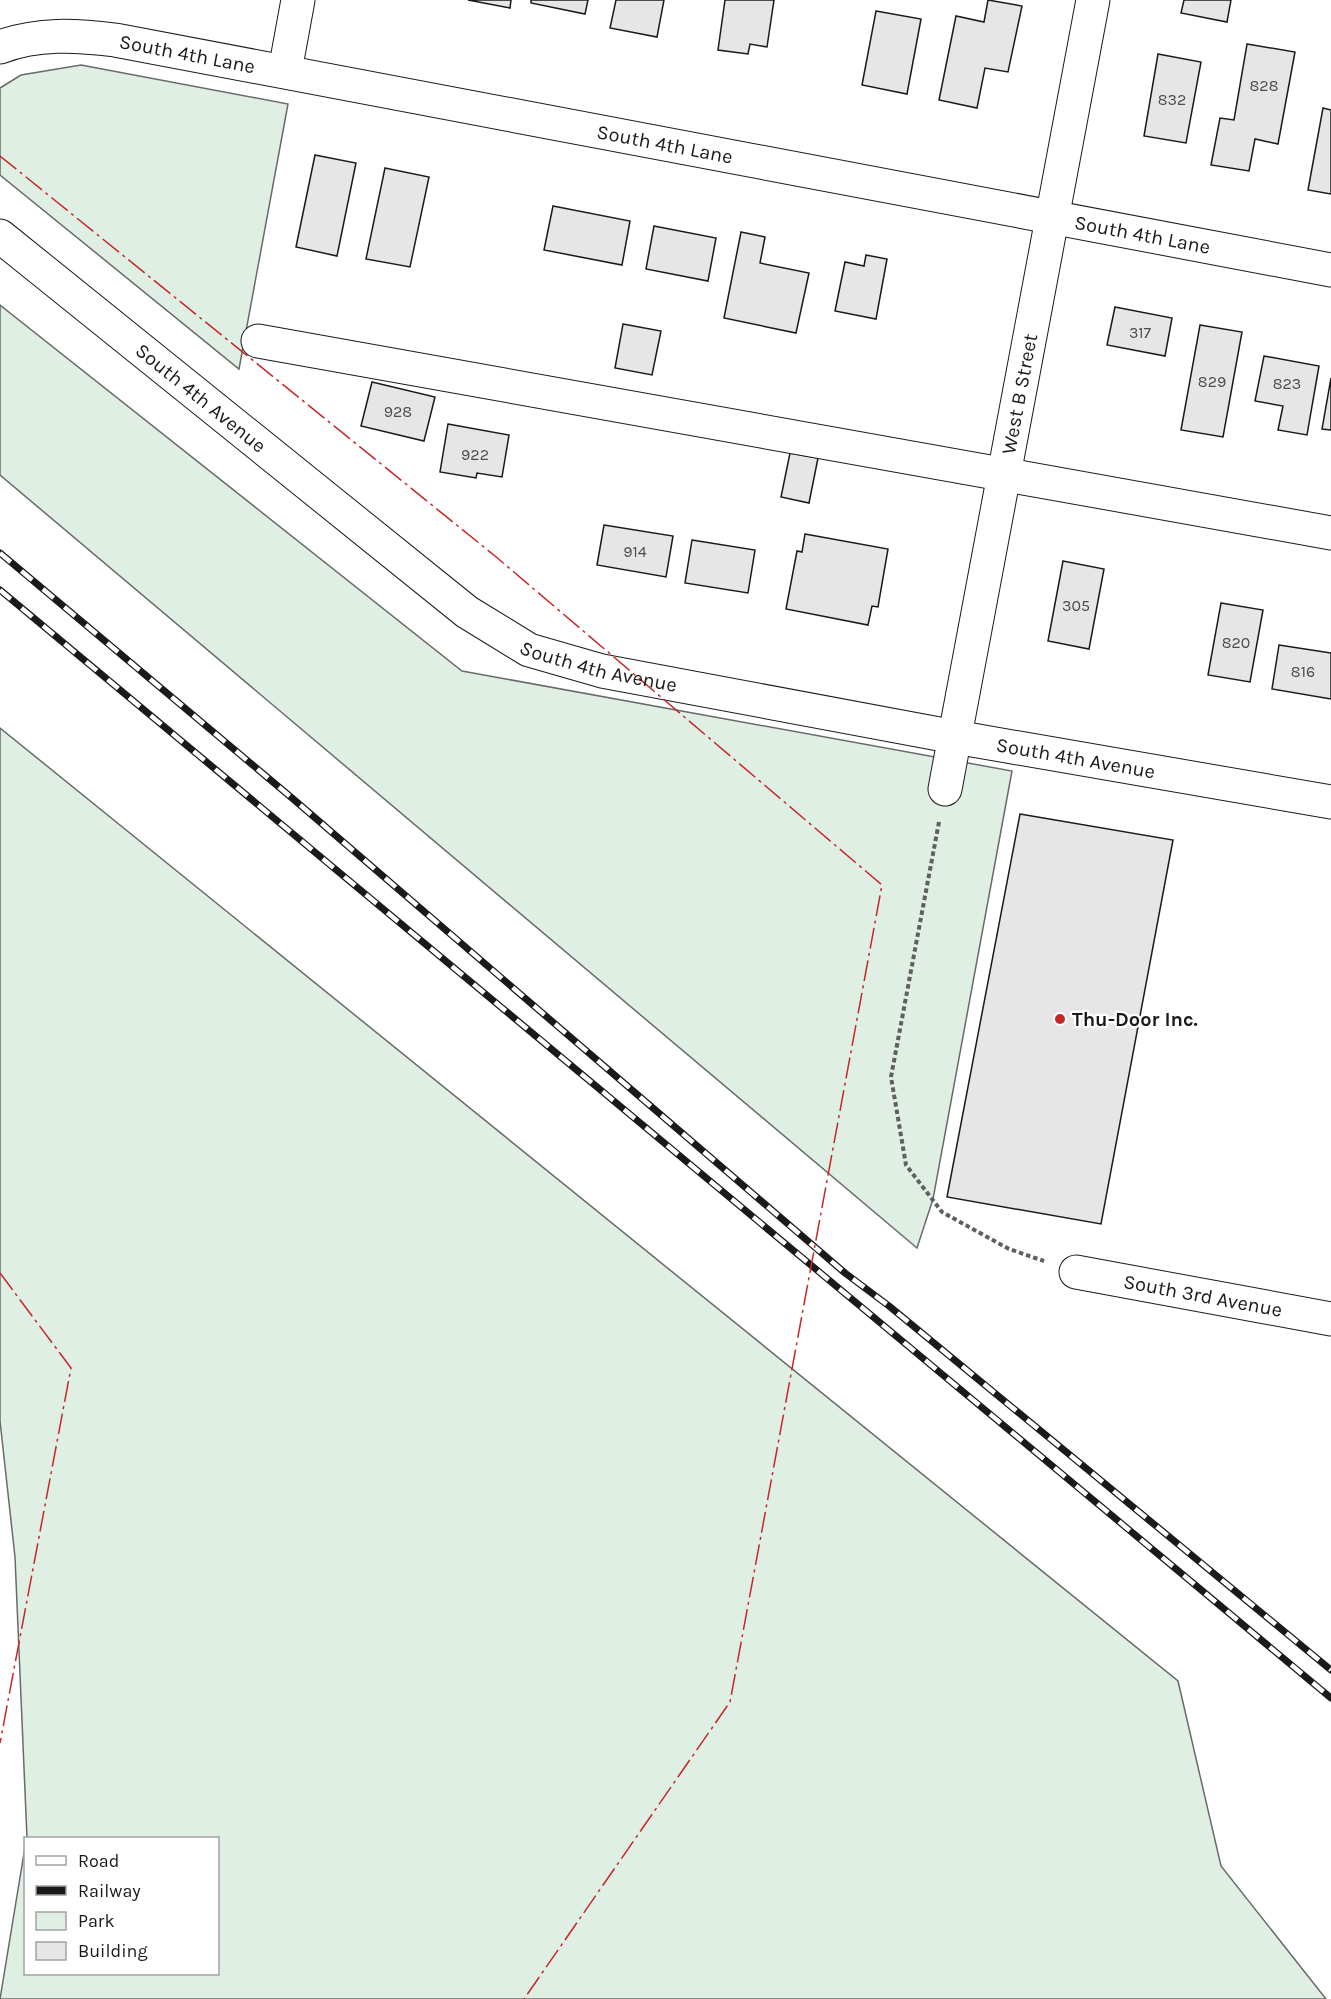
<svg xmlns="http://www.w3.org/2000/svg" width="1331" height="1999" font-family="Karla,sans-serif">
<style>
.green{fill:#e0efe3;stroke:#6a6a6a;stroke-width:1.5}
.building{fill:#e6e6e6;stroke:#1a1a1a;stroke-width:1.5}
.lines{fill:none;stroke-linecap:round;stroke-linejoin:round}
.minor-casing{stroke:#1a1a1a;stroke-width:35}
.path{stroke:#5f5f5f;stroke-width:4;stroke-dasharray:4.5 3;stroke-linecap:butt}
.minor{stroke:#fff;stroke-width:33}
.rail-casing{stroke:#1a1a1a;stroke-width:7}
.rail{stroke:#fff;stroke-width:4.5;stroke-dasharray:14;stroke-linecap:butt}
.power{stroke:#c62828;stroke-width:1.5;stroke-dasharray:21 4.5 3 4.5;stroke-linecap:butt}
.poi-dot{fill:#c62828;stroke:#fff;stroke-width:2}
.labels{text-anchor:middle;stroke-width:4.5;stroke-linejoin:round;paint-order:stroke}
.number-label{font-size:16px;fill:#4d4d4d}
.street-label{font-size:20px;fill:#1a1a1a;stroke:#fff}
.poi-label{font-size:20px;font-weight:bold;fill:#1a1a1a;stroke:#fff;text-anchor:start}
</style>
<rect width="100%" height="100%" fill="#fff"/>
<!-- green -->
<path class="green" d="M81 65 288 104 239 369 0 175V88L21 75Z
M0 305 462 671 1012 771 933 1199 917 1248 0 475Z
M0 728 1178 1681 1221 1866 1326 1999H0L25 1847 26 1974H218V1838H27L15 1557 0 1421Z"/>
<!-- building -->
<path class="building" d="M468 0H511L510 8Z
M531 0H588L585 14 531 3Z
M616 0H664L657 37 610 28Z
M725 0H774L767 47 750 44 748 54 718 50Z
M988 0 1022 6 1008 72 985 68 977 108 939 100 956 16 984 22Z
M1184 0H1231L1227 22 1181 13Z
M876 11 921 19 907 94 862 85Z
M1247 44 1295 52 1278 144 1255 139 1249 171 1211 165 1220 118 1234 120Z
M1158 54 1201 62 1186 143 1144 136Z
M1323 108 1331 110V194L1308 190Z
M315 155 356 163 337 256 296 247Z
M385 168 429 177 410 267 366 259Z
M553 206 630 221 622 265 544 250Z
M654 226 716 238 708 281 646 269Z
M741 232 765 237 760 263 809 273 796 333 724 318Z
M866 255 887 259 876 319 835 311 845 262 864 266Z
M1115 307 1172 318 1165 356 1107 345Z
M623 324 661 331 652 375 615 368Z
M1200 325 1242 332 1223 437 1181 430Z
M1264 356 1319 366 1307 435 1278 430 1283 406 1255 401Z
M1331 378V430L1322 429Z
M372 382 435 397 424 441 361 426Z
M448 424 509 435 502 477 477 473 476 478 440 472Z
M790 453 818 458 809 503 781 497Z
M604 525 673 536 666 577 597 565Z
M805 534 888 549 878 607 872 606 868 625 786 609 797 551 802 552Z
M692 540 755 550 748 593 685 583Z
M1063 561 1104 569 1089 649 1048 641Z
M1221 603 1263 610 1250 682 1208 675Z
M1279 645 1331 653V699L1272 689Z
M1020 814 1173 840 1101 1224 947 1197Z"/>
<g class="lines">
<defs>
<g id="minor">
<path id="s1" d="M0 47C38 33 75 35 115 40L1331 270"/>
<path d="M285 71 298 0"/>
<path id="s2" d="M0 236 467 612 529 650 602 671 955 737 1331 802"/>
<path d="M258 341 1331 533"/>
<path id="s3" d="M945 789 1093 0"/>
<path id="s4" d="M1076 1272 1331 1319"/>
</g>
</defs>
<!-- minor casing -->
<use href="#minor" class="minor-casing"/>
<!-- path -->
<path class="path" d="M939 822 891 1077 906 1165 942 1212 1009 1249 1044 1261"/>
<!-- minor -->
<use href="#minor" class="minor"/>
<defs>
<path id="rail" d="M0 553 292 798 845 1273 889 1306 1331 1670
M0 590 1331 1698"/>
</defs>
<!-- rail casing -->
<use href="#rail" class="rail-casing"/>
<!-- rail -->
<use href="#rail" class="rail"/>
<!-- power -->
<path class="power" d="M0 156 495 556 882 885 730 1702 524 1999
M0 1273 71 1368 0 1743"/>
</g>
<!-- markers -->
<circle class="poi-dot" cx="1060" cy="1019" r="6"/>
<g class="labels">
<!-- number labels -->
<g class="number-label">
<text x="1264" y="91">828</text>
<text x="1172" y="105">832</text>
<text x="1140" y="338">317</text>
<text x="1212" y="387">829</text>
<text x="1287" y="389">823</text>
<text x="398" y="417">928</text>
<text x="475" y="460">922</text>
<text x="635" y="557">914</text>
<text x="1076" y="611">305</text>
<text x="1236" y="648">820</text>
<text x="1303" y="677">816</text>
</g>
<!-- street labels -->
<g class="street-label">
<text dy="7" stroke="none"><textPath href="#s1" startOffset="190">South 4th Lane</textPath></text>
<text dy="7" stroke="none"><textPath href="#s1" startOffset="676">South 4th Lane</textPath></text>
<text dy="7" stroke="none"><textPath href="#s1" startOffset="1162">South 4th Lane</textPath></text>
<text dy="7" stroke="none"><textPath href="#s3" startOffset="402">West B Street</textPath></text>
<text dy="7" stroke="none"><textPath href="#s2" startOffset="258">South 4th Avenue</textPath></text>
<text dy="7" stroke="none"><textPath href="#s2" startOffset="744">South 4th Avenue</textPath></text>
<text dy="7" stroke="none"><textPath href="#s2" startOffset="1230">South 4th Avenue</textPath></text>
<text dy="7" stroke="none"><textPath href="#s4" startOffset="129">South 3rd Avenue</textPath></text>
</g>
<!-- poi labels -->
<g class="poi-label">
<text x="1072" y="1026">Thu-Door Inc.</text>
</g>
</g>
<!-- legend -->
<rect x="24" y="1837" width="195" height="138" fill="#ffffff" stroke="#a3a3a3" stroke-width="1.5"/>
<rect x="36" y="1856" width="30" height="9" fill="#ffffff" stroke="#a3a3a3" stroke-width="1.5"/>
<text x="78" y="1867" font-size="18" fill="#1a1a1a">Road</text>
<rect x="36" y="1886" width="30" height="9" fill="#1a1a1a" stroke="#a3a3a3" stroke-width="1.5"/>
<text x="78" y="1897" font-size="18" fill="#1a1a1a">Railway</text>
<rect x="36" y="1912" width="30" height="18" fill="#e0efe3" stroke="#a3a3a3" stroke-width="1.5"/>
<text x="78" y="1927" font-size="18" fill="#1a1a1a">Park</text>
<rect x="36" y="1942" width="30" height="18" fill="#e6e6e6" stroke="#a3a3a3" stroke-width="1.5"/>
<text x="78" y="1957" font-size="18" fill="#1a1a1a">Building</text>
</svg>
